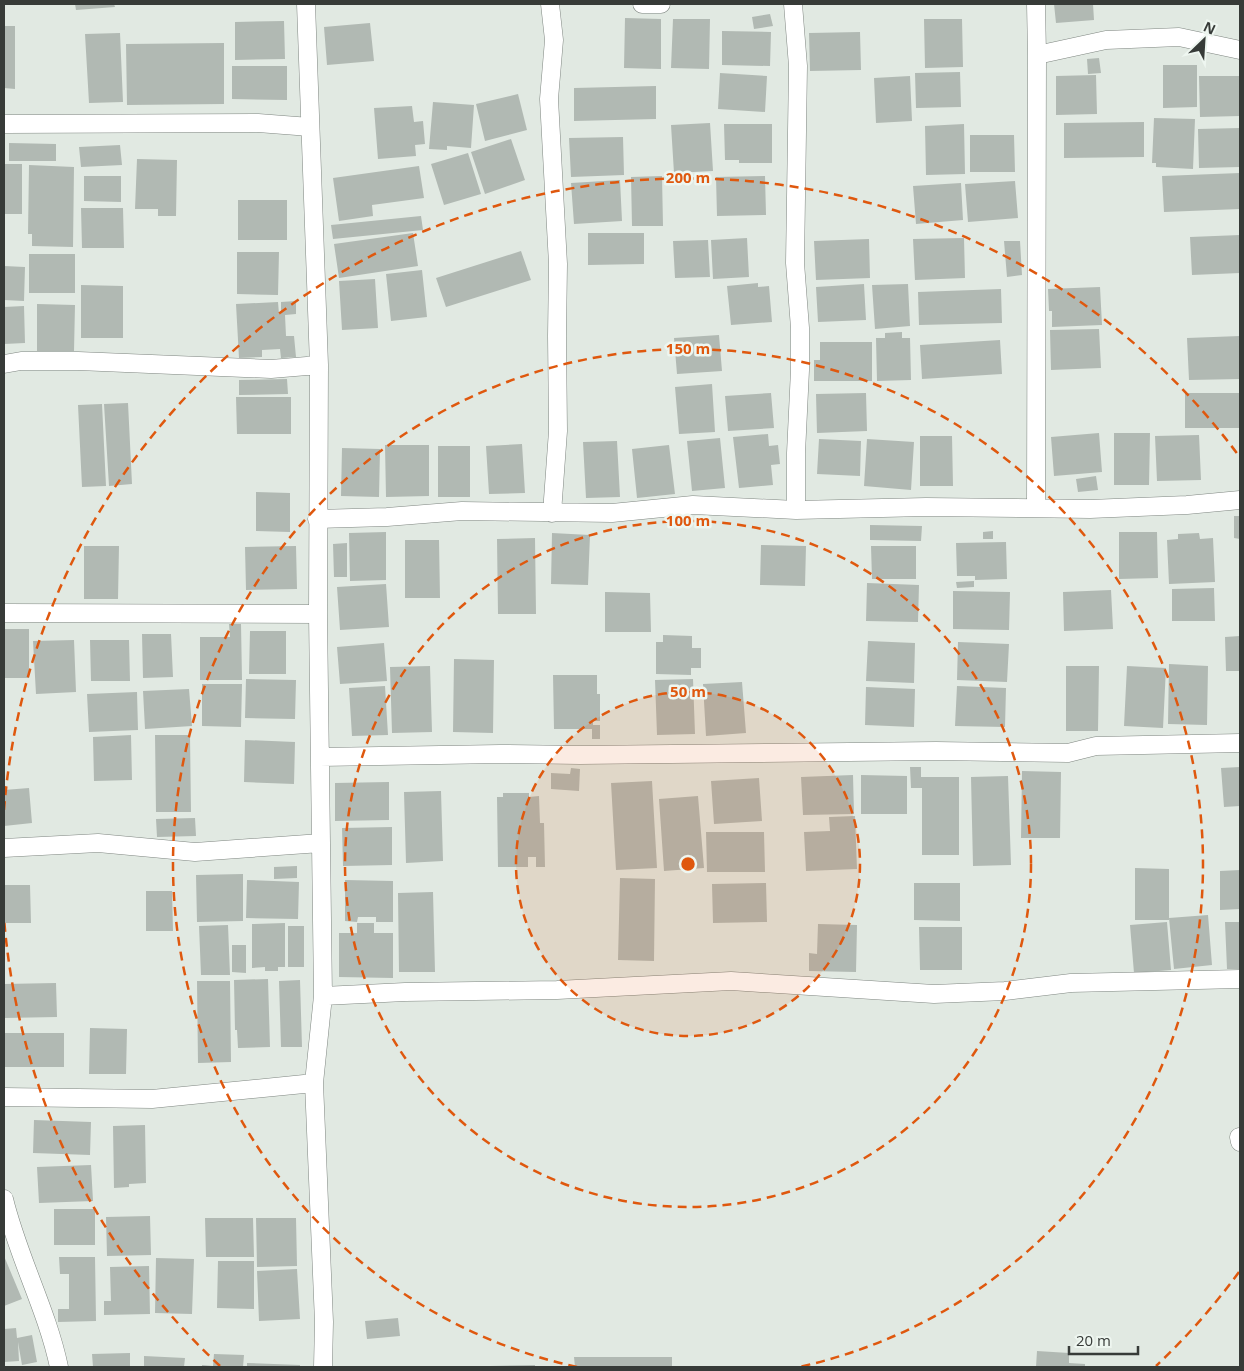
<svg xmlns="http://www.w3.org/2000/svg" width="1244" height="1371" font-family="'Open Sans',sans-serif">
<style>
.building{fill:#b1b9b3}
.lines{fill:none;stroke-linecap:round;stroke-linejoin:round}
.street-casing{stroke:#7f8681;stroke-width:19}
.street{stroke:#fff;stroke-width:18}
.ring{fill:none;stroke:#df580e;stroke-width:2.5;stroke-dasharray:9 6}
.centre{fill:#df580e;stroke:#eef6f0;stroke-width:2.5}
.ring-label{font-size:15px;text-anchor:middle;font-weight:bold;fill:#df580e;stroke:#eef6f0;stroke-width:5;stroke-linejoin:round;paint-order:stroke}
</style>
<rect width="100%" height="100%" fill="#e1e9e2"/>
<!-- building -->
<path class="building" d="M75 4H114L115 7 76 10Z
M1054 4H1093L1094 20 1056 23Z
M770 14 773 26 754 29 752 17Z
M625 18 661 19V69L624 68Z
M673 19H710L709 69 671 68Z
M924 19H962L963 67 925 68Z
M284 21 285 59 235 60V22Z
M370 23 374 61 327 65 324 27Z
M4 26H15V89L4 88Z
M722 31 771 32 770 66 722 65Z
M860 32 861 70 810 71 809 33Z
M120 33 123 102 89 103 85 34Z
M224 43V104L127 105 126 44Z
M1099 58 1101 73 1088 74 1087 59Z
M1163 65H1197V107L1163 108Z
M232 66H287V100L232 99Z
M960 72 961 107 916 108 915 73Z
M720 73 767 76 765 112 718 109Z
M1096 75 1097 114 1056 115V76Z
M910 76 912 121 876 123 874 78Z
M1199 76H1240V116L1200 117Z
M656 86V119L574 121V88Z
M518 94 527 130 485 141 476 104Z
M433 102 474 105 471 148 447 146V150L429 149Z
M412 106 414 122 423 121 425 144 415 145 416 156 378 159 374 108Z
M1154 118 1195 119 1193 169 1156 167V163H1152Z
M1144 122V157L1064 158V123Z
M710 123 713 171 674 173 671 125Z
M724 124H772V163H739V160H725Z
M964 124 965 174 926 175 925 126Z
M1240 128V167L1199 168 1198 129Z
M970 135H1014L1015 172H970Z
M623 137 624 175 571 177 569 138Z
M511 139 525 180 485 194 471 152Z
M9 143 56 144V161H9Z
M120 145 122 165 81 167 79 147Z
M468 153 481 194 444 205 431 164Z
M137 159 177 160 176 216H158V209H135Z
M4 164H22V214H4Z
M29 165 74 167 73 247 32 246V234H28Z
M419 166 424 198 372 205 373 216 339 221 333 178Z
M1240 173V209L1164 212 1162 176Z
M84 176H121V202L84 201Z
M662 176 663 226H632L631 177Z
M765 176 766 215 717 216 716 177Z
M620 180 622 221 574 224 571 183Z
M1015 181 1018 218 968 222 965 184Z
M961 183 963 220 916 224 913 186Z
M238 200H287V240H238Z
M81 208H123L124 248H82Z
M421 216 423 230 333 239 331 225Z
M413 233 418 266 339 278 334 244Z
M588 233H644V264L588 265Z
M1240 235V273L1192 275 1190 237Z
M747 238 749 277 713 279 711 240Z
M964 238 965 278 915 280 913 239Z
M869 239 870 278 816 280 814 241Z
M708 240 710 277 675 278 673 241Z
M1004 241H1020L1022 275 1007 277Z
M521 251 531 280 446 307 436 278Z
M237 252H279L278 295 237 294Z
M29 254H75V293H29Z
M4 266 25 267 24 301 4 300Z
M422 270 427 317 391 321 386 274Z
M375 279 378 328 342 330 339 281Z
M758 283V287L769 286 772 322 731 325 727 286Z
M864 284 866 320 818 322 816 287Z
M908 284 910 326 875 329 872 285Z
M81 285 123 286V338H81Z
M1100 287 1102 325 1052 327V311H1049L1048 289Z
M1001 289 1002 323 919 325 918 292Z
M296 301V314L285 315 286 336H294L296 357 281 358 280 349 262 350V357L239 358 236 304 278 302 279 314H281V302Z
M37 304 75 305 74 351H37Z
M24 306 25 343 4 344V307Z
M1099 329 1101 368 1051 370 1050 330Z
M902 332V338H910L911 380 877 381 876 338H885V333Z
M719 335 722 371 677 374 674 338Z
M1240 336V379L1189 380 1187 338Z
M1000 340 1002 374 922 379 920 345Z
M820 342H872V381H814V360H820Z
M287 379 288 394 239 395V380Z
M712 384 715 432 679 434 675 387Z
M771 393 774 428 728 431 725 396Z
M866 393 867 431 817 433 816 394Z
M1185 393H1240V428H1185Z
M236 397H291V434H237Z
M128 403 132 484 109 486 104 404Z
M102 404 106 486 82 487 78 405Z
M1099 433 1102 472 1054 476 1051 437Z
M1114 433H1150L1149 485H1114Z
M768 434 769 446 778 445 780 464 771 465 773 485 739 488 733 437Z
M1199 435 1201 480 1157 481 1155 436Z
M920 436H952L953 486H920Z
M720 438 725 488 692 491 687 441Z
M819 439 861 441 860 476 817 474Z
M867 439 914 442 911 490 864 486Z
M617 441 620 497 586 498 583 442Z
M522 444 525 493 489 494 486 446Z
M385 445H429V496L386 497Z
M669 445 675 494 637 498 632 449Z
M438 446H470V497H438Z
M342 448 380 449 379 497 341 496Z
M1096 476 1098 490 1078 492 1076 479Z
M256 492 290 493V532L256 531Z
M1234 516H1240V539L1234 538Z
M870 525 922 526 921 541 870 540Z
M993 531V539H983V532Z
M386 532V580L350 581 349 533Z
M1119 532H1157L1158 578 1119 579Z
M552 533 590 535 588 585 551 584Z
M1199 533 1200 539 1213 538 1215 582 1169 584 1167 540 1178 539V534Z
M535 538 536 614H498L497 539Z
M405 540H439L440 598H405Z
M1006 542 1007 579 975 580V576H957L956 543Z
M347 543V577H334L333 544Z
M761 545 806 546 805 586 760 585Z
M84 546H119L118 599H84Z
M296 546 297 589 246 590 245 547Z
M871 546H916V579H872Z
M974 581V587L957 588 956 582Z
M867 583 919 585 918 622 866 621Z
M386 584 389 627 340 630 337 587Z
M1214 588 1215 621H1172V589Z
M1111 590 1113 629 1064 631 1063 592Z
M953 591 1010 592 1009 630 953 629Z
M605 592 650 593 651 632H605Z
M229 624H241L242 680H200V637H230Z
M4 629H29V678H4Z
M250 631H286V674H249Z
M142 634H171L173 677 143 678Z
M663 635 692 636V648H701V668H691V675L656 674V642H663Z
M1240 636V671H1226L1225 637Z
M74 640 76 692 36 694 33 641Z
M90 640H129L130 681H91Z
M868 641 915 643 914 683 866 681Z
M958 642 1009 644 1007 682 957 680Z
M384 643 387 681 340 684 337 647Z
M454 659 494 660 493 733 453 732Z
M1169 664 1208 666 1207 725 1168 724Z
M430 666 432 732 392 733 390 667Z
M1066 666H1099L1098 731H1066Z
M1127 666 1166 668 1163 728 1124 726Z
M553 675H597V694H600V721H593V725H600V739H592V729H554Z
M246 679 296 680 295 719 245 718Z
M693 679 695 734 657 735 655 680Z
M742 682 746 733 706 736 703 684Z
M202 684H242L241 727 202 726Z
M385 686 388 735 352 736 349 688Z
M957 686 1006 688 1005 727 955 726Z
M866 687 915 689 914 727 865 725Z
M189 689 192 726 145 729 143 691Z
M137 692 138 730 89 732 87 694Z
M131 735 132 780 94 781 93 737Z
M155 735H190L191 812H156Z
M245 740 295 742 294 784 244 782Z
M910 767H921V777H959V855H922V788H911Z
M1240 767V806L1224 807 1221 768Z
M571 768 580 769 579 791 551 789V773L570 774Z
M1022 771 1061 772 1060 838H1021Z
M853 775 854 814 803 815 801 777Z
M861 775 907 776V814H861Z
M1008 776 1011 865 973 866 971 777Z
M759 778 762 821 714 824 711 781Z
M652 781 657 868 616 870 611 783Z
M389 782V820L335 821V783Z
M29 788 32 823 4 826V790Z
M441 791 443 861 406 863 404 792Z
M503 793H529V797L539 796 540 823H544L545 867H536V857H528V867H498L497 797H503Z
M698 796 704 868 664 871 659 799Z
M855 816 857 869 806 871 804 832 830 831 829 817Z
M195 818 196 836 157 837 156 819Z
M392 827V865L343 866 342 828Z
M706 832H764L765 872H707Z
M297 866V878L274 879V867Z
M1135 868 1169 869V920H1135Z
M1240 870V909L1220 910V871Z
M243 874V921L197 922 196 875Z
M620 878 655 879 654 961 618 960Z
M247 880 299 882 298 919 246 918Z
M345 880 393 881V922H376V917H358L357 922 345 921Z
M766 883 767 922 713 923 712 884Z
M914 883H960V921L914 920Z
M4 885H30L31 923H4Z
M146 891H172L173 931H146Z
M433 892 435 972H399L398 893Z
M1208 915 1212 965 1174 969 1169 918Z
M1167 922 1171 970 1134 973 1130 925Z
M1225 922H1240V969H1227Z
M285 923V967H278V971H265V967L252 968V924Z
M357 923H374V933H393V978L339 977V933H357Z
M818 924 857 925 856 972 809 971V953L817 954Z
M228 925 230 975H201L199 926Z
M288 926H304V967H288Z
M919 927H962V970H920Z
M232 945H246V973L232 972Z
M268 979 270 1047 238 1048 237 1030H235L234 980Z
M300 980 302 1047H281L279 981Z
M197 981H230L231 1062 198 1063Z
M56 983 57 1017 4 1018V984Z
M90 1028 127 1029 126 1074H89Z
M4 1033H64V1067H4Z
M34 1120 91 1122 90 1155 33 1153Z
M145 1125 146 1183 129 1184V1187L114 1188 113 1126Z
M91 1165 93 1201 39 1203 37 1167Z
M54 1209H95V1245H54Z
M150 1216 151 1255 107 1256 106 1217Z
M205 1218H253L254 1257H206Z
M256 1218H296L297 1266 257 1267Z
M4 1256 22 1299 4 1306Z
M59 1257H95L96 1321 58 1322V1309H69V1274H60Z
M156 1258 194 1259 192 1314 155 1313Z
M218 1261H254V1309L217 1308Z
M149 1266 150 1314 104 1315V1301H111L110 1267Z
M297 1269 300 1319 259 1321 257 1271Z
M398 1318 400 1336 367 1339 365 1321Z
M16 1328 17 1338 32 1335 37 1362 22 1365 18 1342 19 1361 4 1362V1329Z
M1037 1351 1069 1353V1363L1085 1364V1367H1036Z
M130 1353V1367H93L92 1354Z
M214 1354 244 1355 243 1367H202V1365L213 1366Z
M144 1356 185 1358 184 1367H144Z
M574 1357H672V1367H575Z
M247 1363 300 1365V1367H247Z
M535 1365V1367H490V1366Z"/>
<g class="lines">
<defs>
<path id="street" d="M306 4 319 365 318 614 323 996 314 1083 324 1322 323 1367
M550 4 554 40 549 99 558 264 557 336 558 431 552 513
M642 4H661
M793 4 798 66 795 263 800 328V370L796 453V510
M1036 4 1037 55 1036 508
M1037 55 1106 40 1179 37 1240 50
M4 124 258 123 310 127
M4 364 21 361H78L271 369 319 365
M317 519 387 517 462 511 612 513 693 505 796 510 926 507 1090 509 1187 505 1240 500
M4 613 318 614
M320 757 500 754 580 755 936 751 1068 753 1096 746 1240 743
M4 848 98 843 195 852 321 843
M323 996 405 992 557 990 731 981 934 994 1005 991 1071 983 1240 979
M4 1097 152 1099 314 1083
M1239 1137 1240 1142
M4 1199C18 1257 47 1310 59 1367"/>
</defs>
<!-- street casing -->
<use href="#street" class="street-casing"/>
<!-- street -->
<use href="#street" class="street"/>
</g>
<!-- distance rings -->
<circle cx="688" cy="864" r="172" fill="#df580e" fill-opacity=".12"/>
<g class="ring">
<circle cx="688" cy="864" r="172"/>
<circle cx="688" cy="864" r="343"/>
<path d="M577 1367A515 515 0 1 1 799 1367"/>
<path d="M1239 1272A686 686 0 0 1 1156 1366M220 1366A686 686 0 0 1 4 918M4 810A686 686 0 0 1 1239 456"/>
</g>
<circle cx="688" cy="864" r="8" class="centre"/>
<g class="ring-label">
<text x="688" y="183">200 m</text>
<text x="688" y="354">150 m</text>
<text x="688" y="526">100 m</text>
<text x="688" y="697">50 m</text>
</g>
<!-- border -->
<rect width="1244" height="1371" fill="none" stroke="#373b38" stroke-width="10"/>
<!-- north arrow -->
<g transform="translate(1204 40) rotate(25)" stroke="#eef6f0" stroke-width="4" paint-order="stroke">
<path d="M0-4L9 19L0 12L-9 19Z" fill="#373b38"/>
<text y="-8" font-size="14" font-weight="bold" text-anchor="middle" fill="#373b38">N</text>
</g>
<!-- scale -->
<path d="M1069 1346v8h69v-8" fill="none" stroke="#373b38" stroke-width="2.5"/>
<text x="1076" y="1346" font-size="15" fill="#373b38" stroke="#eef6f0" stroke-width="4" paint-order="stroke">20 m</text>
</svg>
